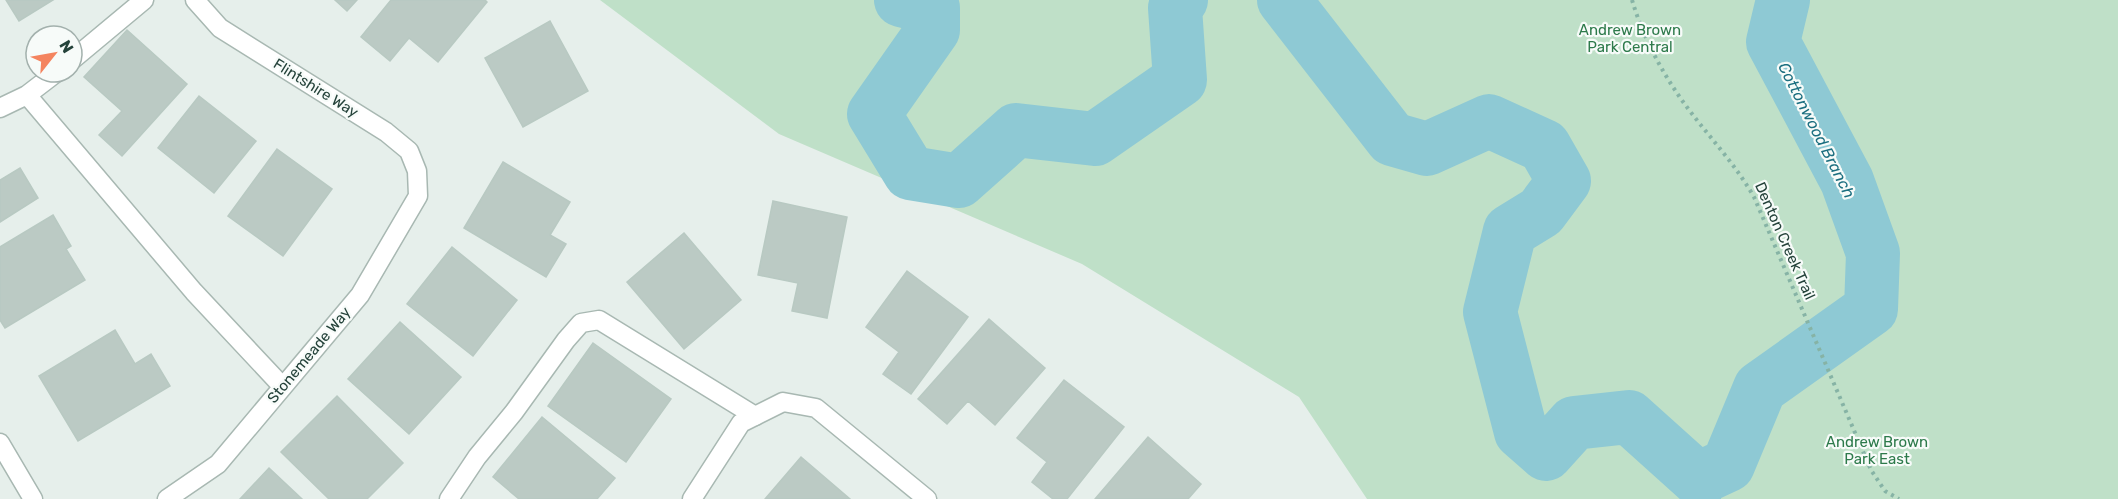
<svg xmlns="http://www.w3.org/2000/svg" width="2118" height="499" font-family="Rubik,sans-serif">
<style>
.green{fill:#bfe0c8}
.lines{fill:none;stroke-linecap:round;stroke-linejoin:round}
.canal{stroke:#8ec9d4;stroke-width:32}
.river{stroke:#8ec9d4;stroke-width:54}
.building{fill:#bbcac4;stroke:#b8c9c2;stroke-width:1.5}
.service-casing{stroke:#a8b8b2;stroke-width:21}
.minor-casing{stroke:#a8b8b2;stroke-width:21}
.path{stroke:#86b3a5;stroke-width:4;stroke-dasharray:3 4.5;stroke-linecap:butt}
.service{stroke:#fff;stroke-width:18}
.minor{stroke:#fff;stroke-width:18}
.labels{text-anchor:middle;stroke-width:4.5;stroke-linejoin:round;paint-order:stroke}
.park-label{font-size:15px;fill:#2d7a4b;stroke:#f7fbf9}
.street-label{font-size:15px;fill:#24423a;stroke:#f7fbf9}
.water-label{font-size:16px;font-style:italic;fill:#1c6f80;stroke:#f7fbf9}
</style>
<rect width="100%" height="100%" fill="#e6efeb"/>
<!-- green -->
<path class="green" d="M600 0H2118V499H1367L1299 397 1082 264 779 134Z"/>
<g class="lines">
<!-- canal -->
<path class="canal" d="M1698 479 1705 499"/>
<!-- river -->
<path class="river" d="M901 0 933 8V30L874 114 910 173 959 181 1016 130 1095 139 1180 80 1175 8 1181 0
M1284 0 1392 139 1427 149 1489 121 1544 146 1564 181 1541 212 1510 231 1490 312 1521 432 1546 454 1574 423 1629 417 1698 479 1728 465 1760 388 1871 309 1873 253 1847 181 1773 42 1783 0"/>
</g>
<!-- building -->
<path class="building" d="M6 0H53L19 21Z
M335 0H357L347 11Z
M391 0H485L487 2 438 62 409 38 390 61 361 37Z
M550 21 588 91 523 127 485 58Z
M127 30 187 84 122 156 99 135 122 111 84 77Z
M199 96 256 141 214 193 158 148Z
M277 149 332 189 283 256 228 216Z
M503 162 570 202 550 235 566 244 546 277 464 228Z
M20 168 38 198 0 222V180Z
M773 201 847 217 827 318 792 311 798 283 758 275Z
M53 215 71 246 66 249 85 280 5 328 0 320V247Z
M684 233 741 300 684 349 627 282Z
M452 247 517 300 473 356 407 304Z
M907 271 968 317 911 394 883 374 899 352 866 327Z
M989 319 1045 368 995 425 968 401 947 424 918 399Z
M400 322 461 377 409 434 348 379Z
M115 330 135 364 151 354 170 386 78 441 39 376Z
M593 343 671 399 626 462 548 406Z
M1064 380 1124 427 1067 499H1053L1032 482 1047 462 1017 438Z
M337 396 403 463 367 499H329L281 452Z
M542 417 615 478 597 499H519L493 477Z
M1148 437 1201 484 1188 499H1095Z
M801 457 850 499H765Z
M269 468 302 499H240Z"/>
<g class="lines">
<defs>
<path id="service" d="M72 60 144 0
M27 95 194 292 282 386
M0 108 27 95 57 72
M449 499 477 457 514 412 566 340 581 323 599 320 755 416"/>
<path id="minor" d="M0 443 33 499
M167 499 218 464 360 295 418 196 417 171 409 151 386 132 220 28 195 0
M692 499 741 423 783 402 816 408 927 499"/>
</defs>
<!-- service casing -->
<use href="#service" class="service-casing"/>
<!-- minor casing -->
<use href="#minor" class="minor-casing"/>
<!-- path -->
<path class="path" d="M1632 0C1642 34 1659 67 1679 96 1703 131 1733 160 1754 197L1871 470 1885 491 1899 499"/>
<!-- service -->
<use href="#service" class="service"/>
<!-- minor -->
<use href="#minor" class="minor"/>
</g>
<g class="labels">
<!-- park labels -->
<g class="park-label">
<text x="1630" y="35">Andrew Brown<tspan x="1630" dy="17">Park Central</tspan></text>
<text x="1877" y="447">Andrew Brown<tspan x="1877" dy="17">Park East</tspan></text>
</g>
<!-- street labels -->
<g class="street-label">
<text transform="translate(316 88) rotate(32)" y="5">Flintshire Way</text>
<text transform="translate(1785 241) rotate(66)" y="5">Denton Creek Trail</text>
<text transform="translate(309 355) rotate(-50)" y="5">Stonemeade Way</text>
</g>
<!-- water labels -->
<g class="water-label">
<text transform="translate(1817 130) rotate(63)" y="6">Cottonwood Branch</text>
</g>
</g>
<!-- north arrow -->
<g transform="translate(54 54) rotate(59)"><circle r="28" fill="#f7fbf9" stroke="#a3b1ad" stroke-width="1.5"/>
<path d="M0-4.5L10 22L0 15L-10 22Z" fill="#f4845f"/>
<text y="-9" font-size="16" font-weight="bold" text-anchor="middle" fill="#24423a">N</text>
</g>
</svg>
